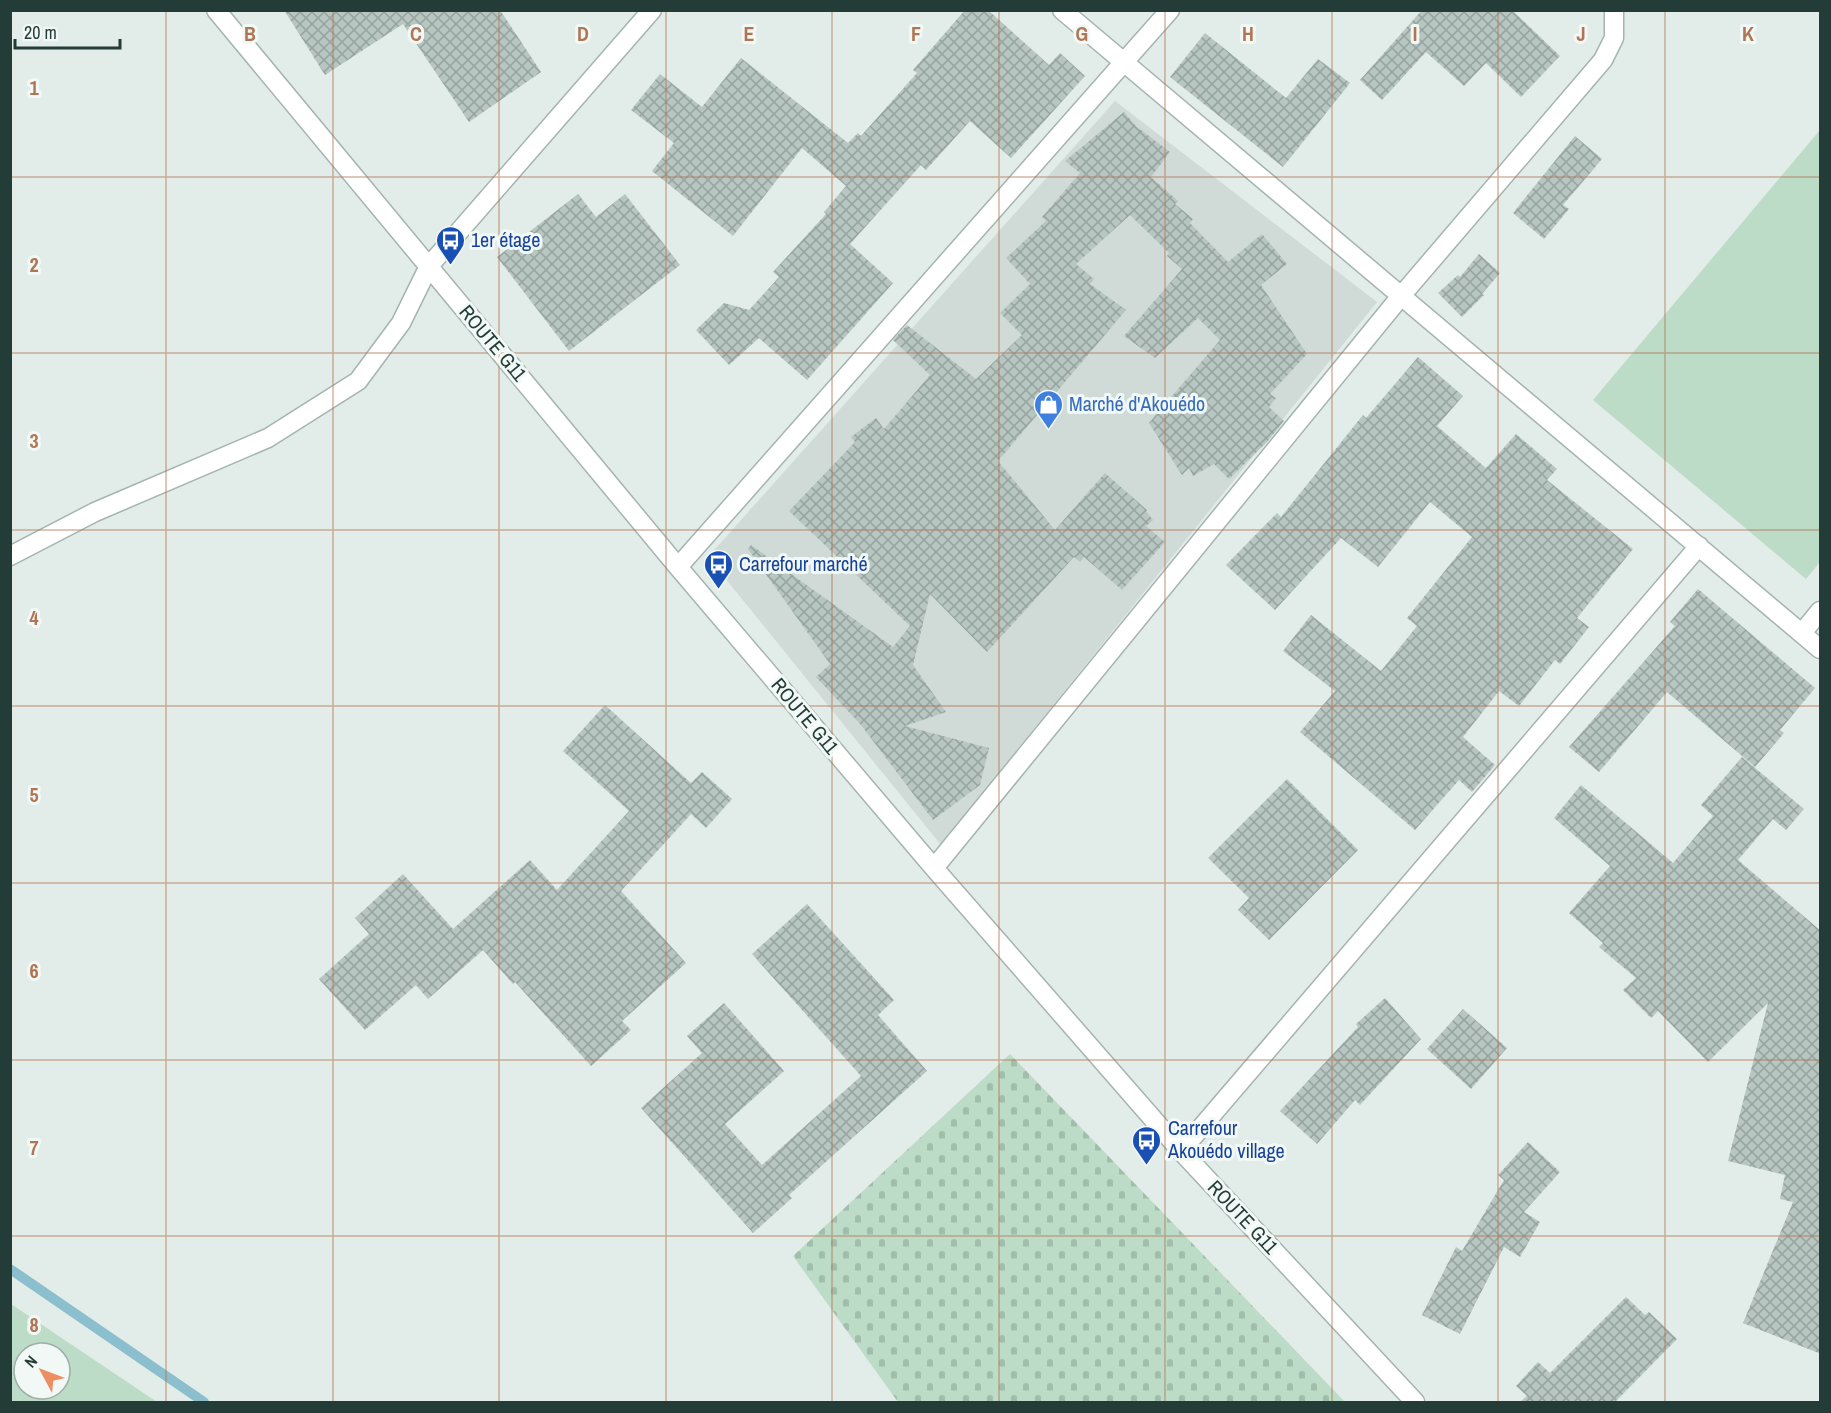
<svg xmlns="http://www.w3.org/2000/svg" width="1831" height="1413" font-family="'Archivo Narrow',sans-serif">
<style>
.built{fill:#d0dbd7}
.green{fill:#bcdcc7;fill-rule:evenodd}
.cemetery{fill:url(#cemetery-stones)}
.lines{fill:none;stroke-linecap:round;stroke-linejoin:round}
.stream{stroke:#8cbfce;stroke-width:10}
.building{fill:url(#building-cross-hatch)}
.minor-casing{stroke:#a5b4af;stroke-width:21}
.minor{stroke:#fff;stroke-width:18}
.grid{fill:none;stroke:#b07554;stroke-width:1.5;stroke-opacity:0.55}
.labels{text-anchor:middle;stroke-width:6;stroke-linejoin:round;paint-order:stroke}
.transit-label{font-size:20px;fill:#164399;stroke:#f2f8f6;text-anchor:start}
.street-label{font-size:20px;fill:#233c37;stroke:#f2f8f6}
.shop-label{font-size:20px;fill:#366cbe;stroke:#f2f8f6;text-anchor:start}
.grid-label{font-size:20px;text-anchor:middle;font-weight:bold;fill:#b07554;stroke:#f2f8f6;stroke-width:6;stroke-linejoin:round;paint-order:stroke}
</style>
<defs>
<pattern id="cemetery-stones" width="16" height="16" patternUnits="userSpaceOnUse" patternTransform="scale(1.5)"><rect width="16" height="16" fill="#bcdcc7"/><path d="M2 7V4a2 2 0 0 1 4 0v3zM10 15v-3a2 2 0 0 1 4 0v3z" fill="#a1beac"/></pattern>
<pattern id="building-cross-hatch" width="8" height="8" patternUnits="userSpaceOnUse" patternTransform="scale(1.5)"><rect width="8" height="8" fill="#b8c6c1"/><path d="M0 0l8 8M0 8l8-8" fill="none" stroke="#95a29e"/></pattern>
</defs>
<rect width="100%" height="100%" fill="#e2ece8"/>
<!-- built -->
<path class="built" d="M1115 101 1377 302 941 845 708 557Z"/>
<!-- green -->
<path class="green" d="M1820 130V562L1806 579 1593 400Z
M11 1304 157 1402H11ZM24 1353H60V1389H24Z"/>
<!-- cemetery -->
<path class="cemetery" d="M1010 1054 1345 1402H898L793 1256Z"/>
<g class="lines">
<!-- stream -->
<path class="stream" d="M10 1269 204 1402"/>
</g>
<!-- building -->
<path class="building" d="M284 10H500L541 72 469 122 403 24 325 75Z
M965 10H988L1049 65 1060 53 1085 76 1011 158 970 121 926 170 921 165 850 244 893 283 807 380 759 338 729 365 696 330 724 303 749 310 779 277 773 272 826 214 824 212 846 186 802 148 733 236 652 171 674 143 631 110 660 74 702 107 741 58 848 143 858 133 861 136 917 73 913 70Z
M1422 10H1512L1560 56 1521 97 1486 63 1464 86 1426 52 1382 100 1360 80Z
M1205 33 1286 98 1318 59 1350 83 1283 167 1170 77Z
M1124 112 1136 126 1170 152 1151 177 1178 201 1175 204 1193 219 1190 223 1228 262 1262 234 1287 264 1261 285 1307 354 1270 394 1276 398 1269 407 1284 421 1267 442 1229 479 1214 464 1193 476 1189 468 1182 475 1149 423 1220 340 1198 318 1155 358 1124 336 1182 269 1167 256 1169 253 1130 215 1076 264 1094 279 1090 284 1126 310 998 461 1055 530 1105 473 1147 510 1146 511 1153 520 1146 526 1165 542 1122 590 1084 557 1080 562 1074 557 987 652 930 594 913 665 946 712 905 726 989 748 980 785 933 820 861 725 816 677 830 664 748 549 751 545 893 647 910 626 789 511 855 442 851 437 876 418 884 429 930 375 893 340 907 325 976 379 1022 335 1000 313 1030 284 1006 258 1046 221 1042 217 1080 173 1065 161Z
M1575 136 1602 159 1563 205 1569 209 1544 239 1513 213Z
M578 194 596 217 625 194 680 265 569 351 497 257Z
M1479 254 1500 273 1482 294 1484 295 1462 317 1438 293 1458 275 1460 277Z
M1418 357 1463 396 1437 426 1486 468 1516 434 1557 469 1547 480 1633 549 1577 618 1589 627 1560 664 1555 660 1519 706 1499 691 1463 737 1495 765 1472 792 1459 780 1415 830 1300 732 1335 691 1283 651 1311 615 1381 671 1417 626 1407 618 1472 537 1430 502 1378 567 1341 538 1275 610 1226 565 1277 513 1281 517 1363 415 1366 418Z
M1698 589 1815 688 1780 730 1784 733 1755 767 1667 692 1599 772 1569 747 1675 626 1670 622Z
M605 705 691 783 702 772 732 799 706 828 691 814 621 891 686 963 622 1021 631 1030 591 1066 515 982 513 984 483 950 428 999 416 985 365 1030 319 979 369 934 355 918 403 874 453 929 530 860 557 890 629 811 563 751Z
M1742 757 1804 809 1786 830 1773 819 1738 860 1821 931V1354L1743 1323 1793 1202 1780 1199 1785 1175 1728 1161 1768 1003 1708 1062 1658 1011 1651 1018 1623 990 1636 978 1599 947 1603 943 1569 913 1610 866 1554 818 1581 785 1673 863 1713 816 1701 805Z
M1287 779 1358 850 1269 940 1238 910 1249 898 1208 858Z
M807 904 894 1000 878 1015 927 1071 789 1195 792 1198 753 1233 641 1108 702 1053 687 1036 724 1003 784 1071 725 1124 762 1165 861 1076 752 954Z
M1385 998 1421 1039 1360 1105 1355 1100 1317 1144 1280 1111 1358 1027 1356 1024Z
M1463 1009 1507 1048 1471 1089 1427 1049Z
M1528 1142 1560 1172 1524 1212 1540 1222 1520 1257 1504 1247 1460 1334 1422 1315 1456 1247 1462 1251 1504 1180 1498 1175Z
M1626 1297 1645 1315 1649 1312 1677 1339 1615 1402H1520L1527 1396 1516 1386 1538 1362 1550 1373Z"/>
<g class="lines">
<defs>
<path id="minor" d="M216 10 678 567 934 868 1181 1151 1415 1402
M1062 10 1820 649
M10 556 95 512 268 438 358 381 401 323 429 266 652 10
M678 567 1170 10
M1802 633 1820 611
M934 868 1401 296 1603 60 1614 38V10
M1181 1151 1699 546"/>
</defs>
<!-- minor casing -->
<use href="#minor" class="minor-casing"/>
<!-- minor -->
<use href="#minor" class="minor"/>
</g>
<!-- grid -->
<path class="grid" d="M166 10V1402M333 10V1402M499 10V1402M666 10V1402M832 10V1402M999 10V1402M1165 10V1402M1332 10V1402M1498 10V1402M1665 10V1402M10 177H1820M10 353H1820M10 530H1820M10 706H1820M10 883H1820M10 1060H1820M10 1236H1820"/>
<!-- icons -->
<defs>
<symbol id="bus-pin" viewBox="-11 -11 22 30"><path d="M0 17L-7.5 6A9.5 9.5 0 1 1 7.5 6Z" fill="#1a4fb4" stroke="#f2f8f6"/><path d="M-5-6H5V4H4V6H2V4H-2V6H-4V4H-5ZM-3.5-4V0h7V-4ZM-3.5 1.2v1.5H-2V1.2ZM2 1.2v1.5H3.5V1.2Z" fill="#fff"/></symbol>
<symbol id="shop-pin" viewBox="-11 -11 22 30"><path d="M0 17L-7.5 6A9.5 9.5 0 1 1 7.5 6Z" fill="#3f7fe0" stroke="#f2f8f6"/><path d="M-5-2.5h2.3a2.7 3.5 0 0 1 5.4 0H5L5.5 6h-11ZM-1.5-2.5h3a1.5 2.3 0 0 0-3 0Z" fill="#fff"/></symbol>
</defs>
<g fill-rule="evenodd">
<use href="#bus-pin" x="434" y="224" width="33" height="45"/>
<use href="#shop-pin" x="1032" y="388" width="33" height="45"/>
<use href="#bus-pin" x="702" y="548" width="33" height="45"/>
<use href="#bus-pin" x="1130" y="1124" width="33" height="45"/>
</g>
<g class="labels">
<!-- transit labels -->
<g class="transit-label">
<text x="471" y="247">1er étage</text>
<text x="739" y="571">Carrefour marché</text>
<text x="1168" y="1135">Carrefour<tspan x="1168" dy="23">Akouédo village</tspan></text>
</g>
<!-- street labels -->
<g class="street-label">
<text transform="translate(493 343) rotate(50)" y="7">ROUTE G11</text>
<text transform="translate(805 716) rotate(50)" y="7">ROUTE G11</text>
<text transform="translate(1243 1217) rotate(47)" y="7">ROUTE G11</text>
</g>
<!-- shop labels -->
<g class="shop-label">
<text x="1069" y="411">Marché d'Akouédo</text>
</g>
</g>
<g class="grid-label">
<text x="250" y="41">B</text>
<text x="416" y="41">C</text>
<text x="583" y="41">D</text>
<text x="749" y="41">E</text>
<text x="916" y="41">F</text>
<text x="1082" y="41">G</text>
<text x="1248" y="41">H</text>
<text x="1415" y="41">I</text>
<text x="1581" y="41">J</text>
<text x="1748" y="41">K</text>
<text x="34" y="95">1</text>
<text x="34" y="272">2</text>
<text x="34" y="448">3</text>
<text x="34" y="625">4</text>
<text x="34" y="802">5</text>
<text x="34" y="978">6</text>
<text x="34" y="1155">7</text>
<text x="34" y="1332">8</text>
</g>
<!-- border -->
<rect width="1831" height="1413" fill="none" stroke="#233c37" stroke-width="24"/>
<!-- north arrow -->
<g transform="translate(42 1371) rotate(311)"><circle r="28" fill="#f2f8f6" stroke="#9fadaa" stroke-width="1.5"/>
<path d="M0-4.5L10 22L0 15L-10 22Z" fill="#ec8e60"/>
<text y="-9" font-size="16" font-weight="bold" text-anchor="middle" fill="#233c37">N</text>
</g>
<!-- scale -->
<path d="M15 39v9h105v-9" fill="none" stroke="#233c37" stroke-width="3"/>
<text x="24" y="39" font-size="18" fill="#233c37" stroke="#f2f8f6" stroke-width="4.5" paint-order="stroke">20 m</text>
</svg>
